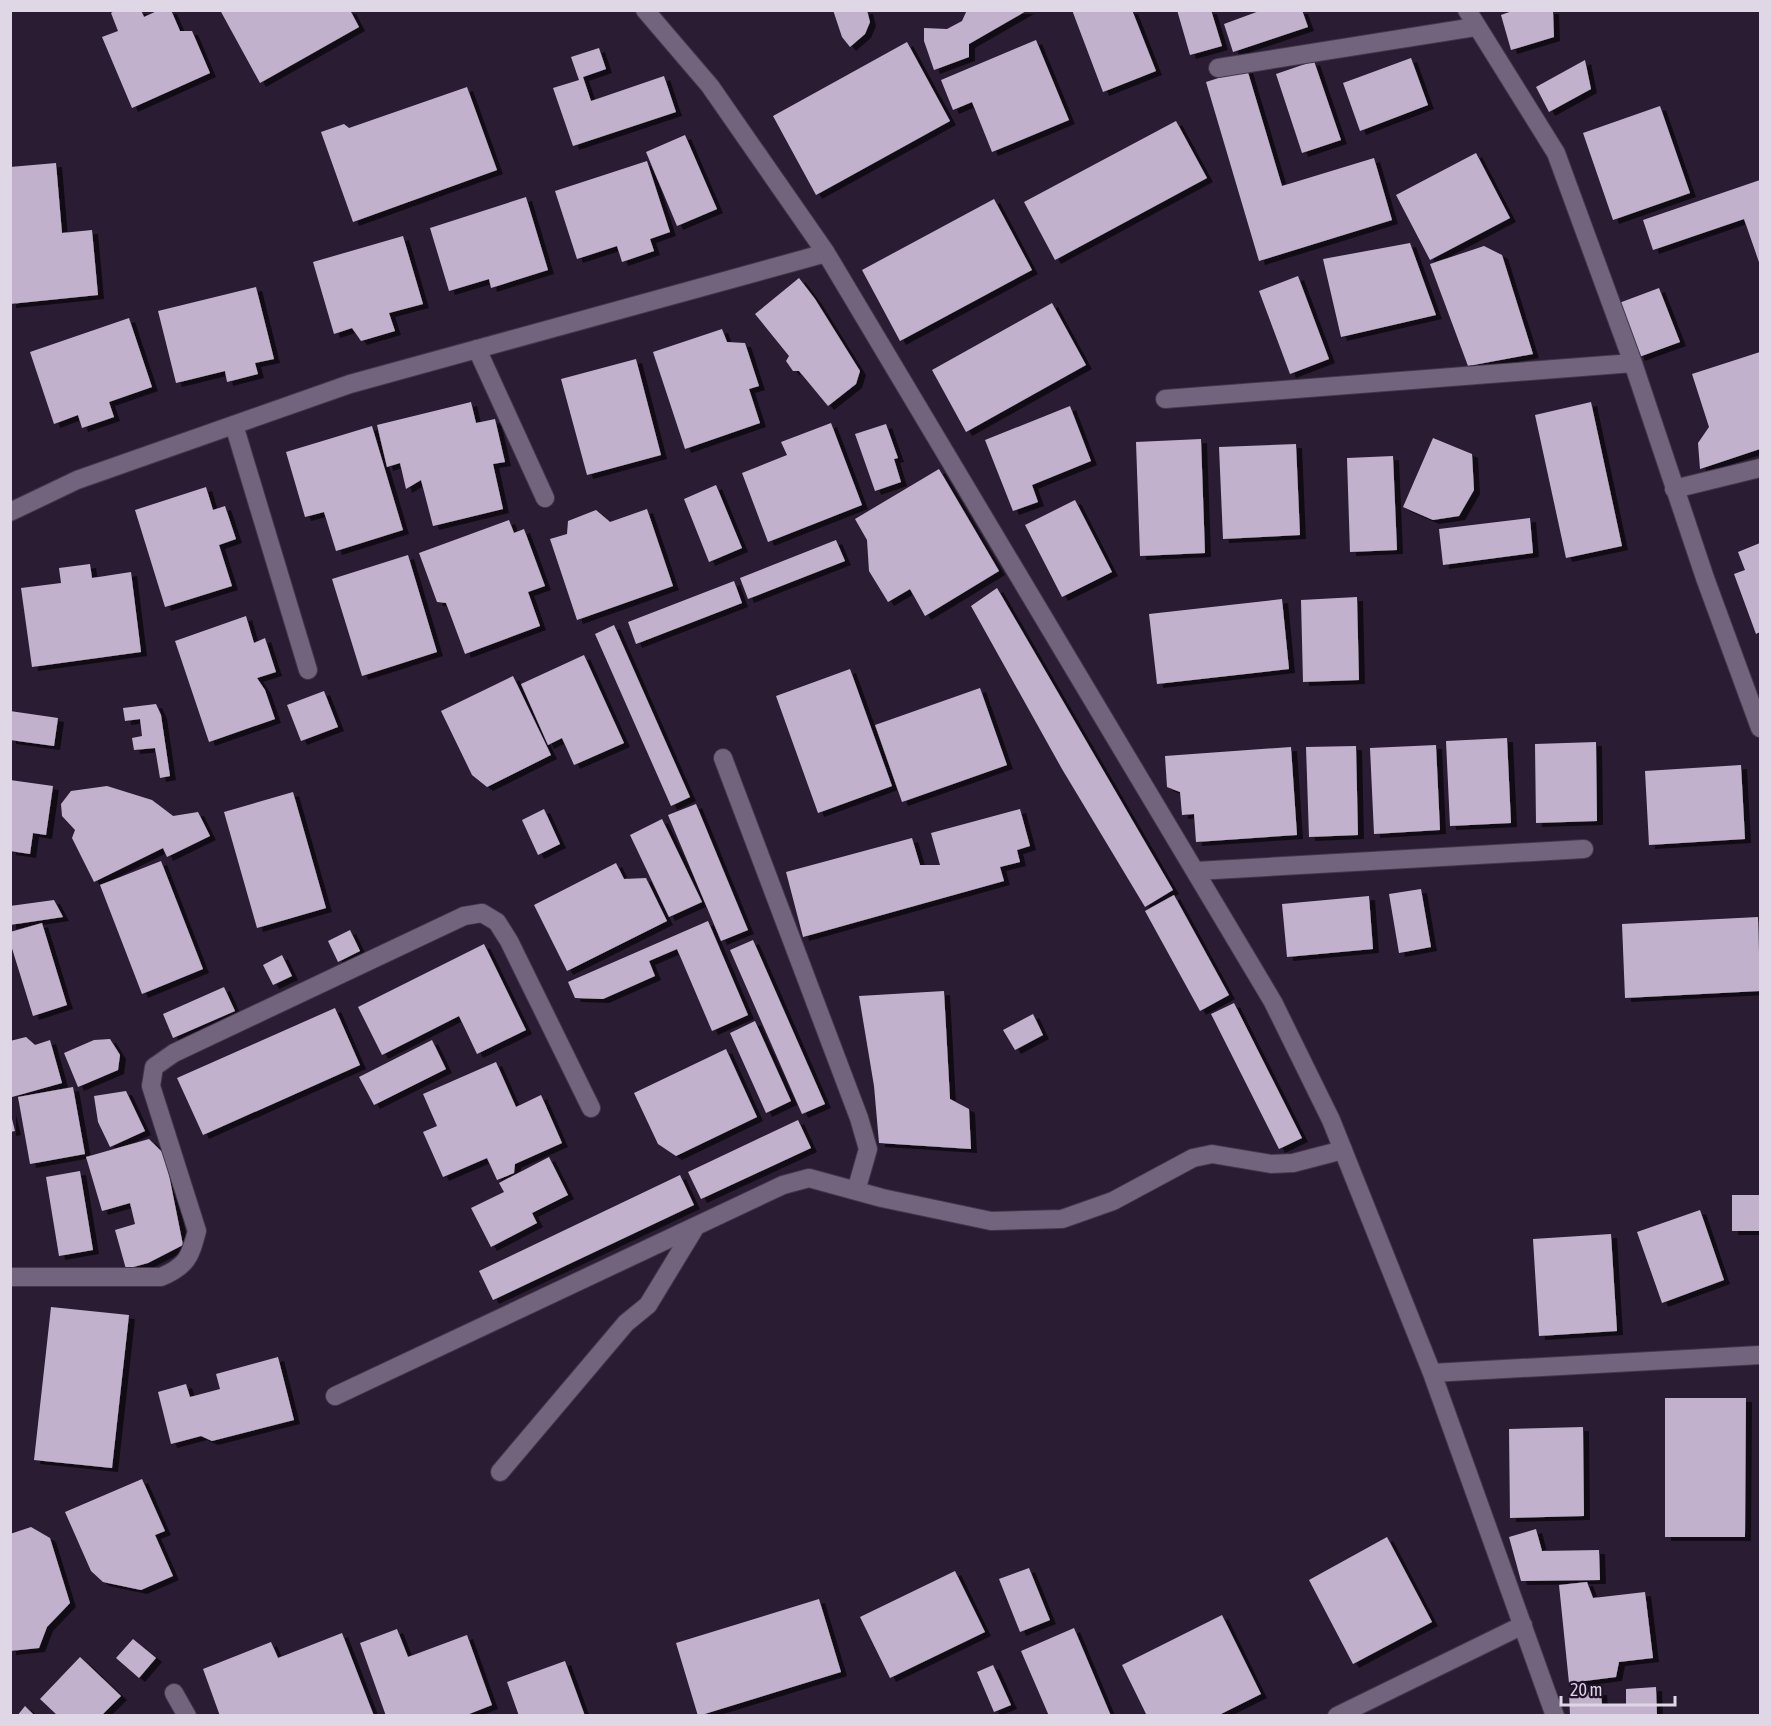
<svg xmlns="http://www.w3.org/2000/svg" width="1771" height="1726" font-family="'Asap Condensed',sans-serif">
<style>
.building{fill:#c2b1cd;filter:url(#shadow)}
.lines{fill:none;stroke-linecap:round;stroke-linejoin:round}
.service-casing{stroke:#43384b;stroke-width:20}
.minor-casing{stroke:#43384b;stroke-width:20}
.service{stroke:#73647e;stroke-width:18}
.minor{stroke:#73647e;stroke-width:18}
</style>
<defs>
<filter id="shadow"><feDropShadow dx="6" dy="4" stdDeviation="0" flood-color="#0009"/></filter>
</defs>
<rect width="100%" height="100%" fill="#2a1c33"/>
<!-- building -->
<path class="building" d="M116 10H141L144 17 159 10H171L180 31H192L210 73 132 108 102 37 118 31 111 13Z
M220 10H350L359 27 260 83Z
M833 10H867L870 22 865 34 850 47 842 37Z
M967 10H1028L969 44V57L934 70 924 41V28L947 29 962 21Z
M1072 10H1132L1156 71 1103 92Z
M1177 10H1211L1222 46 1190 55Z
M1262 10H1302L1308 27 1233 52 1224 24Z
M1515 10H1553L1554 37 1511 50 1501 15Z
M1036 40 1069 120 992 152 972 102 953 110 941 80Z
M907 42 950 121 816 195 773 116Z
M599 48 606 69 583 77 591 101 664 76 676 112 573 146 553 88 579 80 571 57Z
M1411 58 1428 105 1360 131 1343 83Z
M1585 60 1591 89 1549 112 1536 87Z
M1314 61 1341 140 1302 153 1276 74Z
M1247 69 1282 186 1374 158 1392 220 1259 261 1206 82Z
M467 87 497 170 353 222 321 132 344 124 349 128Z
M1660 106 1690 193 1613 220 1583 133Z
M1176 121 1207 178 1055 260 1024 202Z
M685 135 717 209 677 226 646 152Z
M1476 153 1510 218 1430 260 1396 195Z
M647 161 670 232 650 239 654 251 622 262 617 246 577 259 555 191Z
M56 163 62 233 92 230 98 295 10 304V167Z
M1760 180V265L1744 219 1653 250 1643 220Z
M526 197 548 270 491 288 489 279 449 291 430 228Z
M994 199 1032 270 900 341 862 270Z
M403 236 423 304 389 313 395 331 361 341 352 328 334 334 313 262Z
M1410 243 1436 315 1341 337 1323 259Z
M1484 246 1502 255 1533 354 1468 366 1430 264Z
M1298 276 1329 359 1290 374 1259 291Z
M799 278 815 299 860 371 856 384 828 406 799 371H793L786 361 789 356 755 314Z
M256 287 274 359 255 363 258 374 227 382 225 371 176 383 158 311Z
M1659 288 1680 342 1639 357 1619 303Z
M1052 303 1086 365 966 432 932 370Z
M129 318 152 387 109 402 114 417 82 428 78 415 54 424 30 352Z
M722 329 727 342 745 343 759 386 749 389 760 423 685 449 653 352Z
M1760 352V449L1700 469 1698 443 1709 427 1692 374Z
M636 359 661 455 587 475 561 379Z
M471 402 476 423 495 419 505 462 493 464 503 509 433 526 421 480 406 489 400 463 387 467 377 425Z
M1591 402 1622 546 1566 558 1535 415Z
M1070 406 1091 461 1032 485 1038 502 1013 511 985 440Z
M831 423 862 505 768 542 742 473 787 455 781 442Z
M886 424 898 458 894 459 901 482 875 491 855 434Z
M372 426 403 530 336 551 324 512 305 517 286 452Z
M1433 438 1472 454 1474 490 1459 516 1433 520 1403 507Z
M1201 439 1205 553 1140 556 1136 442Z
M1296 444 1300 535 1223 539 1219 447Z
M1393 456 1397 550 1350 552 1347 458Z
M939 469 999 571 925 616 910 589 888 602 869 571 867 540 855 519Z
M716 485 742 548 709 562 684 499Z
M206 487 213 510 225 506 236 539 219 545 232 586 165 607 135 510Z
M1075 500 1112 572 1062 597 1025 525Z
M647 509 673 586 577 620 550 539 567 534 568 521 596 510 610 522Z
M1530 518 1533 553 1443 565 1439 529Z
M509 520 514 533 524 529 545 586 528 592 540 626 465 654 446 603 437 602 419 553Z
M836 540 845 561 748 599 740 578Z
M1760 543V632L1756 634 1734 574 1745 570 1738 552Z
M408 555 437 652 362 676 332 579Z
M90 564 92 578 131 572 141 652 32 667 21 588 61 583 59 568Z
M734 581 742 603 636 644 628 622Z
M997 588 1173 890 1145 907 1062 769 971 606Z
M1357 597 1359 680 1303 682 1301 600Z
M1282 599 1289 669 1157 684 1149 614Z
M246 616 254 643 265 638 276 672 257 678 265 690 275 719 209 742 175 641Z
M614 625 690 797 671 806 595 634Z
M584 655 624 743 574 765 562 738 548 745 521 684Z
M850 669 892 786 818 813 776 696Z
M513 676 551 755 487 787 472 775 441 711Z
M980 688 1007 765 902 802 875 725Z
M324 691 338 727 301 741 287 705Z
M156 704 161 715 170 776 160 778 155 748 134 750 132 738 142 736 140 719 125 721 123 708Z
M10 711 58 718 54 746 10 740Z
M1507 738 1511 823 1450 826 1446 741Z
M1596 742 1597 821 1536 823 1535 744Z
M1436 745 1440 830 1374 834 1370 748Z
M1356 746 1358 835 1309 837 1306 747Z
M1291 747 1297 835 1196 842 1194 814 1182 815 1180 792 1167 787 1165 756Z
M1741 765 1745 839 1649 845 1645 771Z
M10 780 53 786 46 835 33 833 30 854 10 851Z
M107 786 152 800 173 816 198 812 210 836 167 857 163 848 94 882 72 838 75 830 62 816 61 804 71 791Z
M293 792 326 908 257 928 224 812Z
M696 804 748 930 721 941 668 815Z
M544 809 560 844 538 855 522 820Z
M1020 809 1030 846 1017 850 1020 862 1000 867 1004 881 803 937 786 872 912 838 920 865H940L931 833Z
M662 819 702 902 669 917 630 835Z
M161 861 203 969 142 994 100 885Z
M616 863 624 879 646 878 667 921 567 971 534 905Z
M1421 889 1431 947 1399 953 1389 894Z
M1174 895 1229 995 1200 1011 1145 911Z
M1369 896 1373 949 1287 957 1282 904Z
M54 900 63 917 10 925V906Z
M1758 917 1760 991 1625 998 1622 924Z
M708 921 748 1015 712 1031 677 949 649 961 655 976 603 999 575 998 568 982Z
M42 923 67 1005 33 1016 10 942V932Z
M350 930 360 951 338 962 328 941Z
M753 940 825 1104 802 1114 730 950Z
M484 944 526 1030 477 1054 459 1016 382 1055 358 1007Z
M282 955 292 976 273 985 263 965Z
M224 987 235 1011 173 1038 163 1014Z
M944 991 950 1099 969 1109 971 1149 879 1143 874 1086 859 996Z
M1234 1003 1302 1138 1279 1149 1211 1014Z
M335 1008 360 1065 203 1135 177 1078Z
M1033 1014 1043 1035 1015 1050 1003 1030Z
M755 1021 791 1101 766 1113 730 1033Z
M26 1037 35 1045 50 1040 62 1083 12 1097 10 1041Z
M110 1039 120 1055 118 1070 78 1087 64 1053 94 1040Z
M432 1040 446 1069 374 1105 359 1077Z
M726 1049 757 1117 676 1156 658 1144 634 1093Z
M496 1062 516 1107 541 1095 562 1143 515 1164 514 1173 497 1180 487 1158 443 1177 423 1132 437 1126 423 1094Z
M73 1087 85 1154 30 1164 18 1097Z
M126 1091 145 1131 110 1147 98 1122 94 1096Z
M10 1111 15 1131 10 1132Z
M798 1120 811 1148 701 1199 688 1172Z
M149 1139 165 1155 183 1245 148 1263 126 1269 115 1230 135 1224 130 1203 102 1211 86 1157Z
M549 1157 568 1195 532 1213 537 1223 491 1247 471 1208 504 1192 499 1183Z
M80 1171 93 1250 59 1256 46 1177Z
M680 1175 694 1205 493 1300 479 1271Z
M1732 1195H1760V1231H1732Z
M1700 1210 1724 1280 1662 1303 1637 1232Z
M1611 1234 1617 1331 1539 1336 1533 1239Z
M51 1307 129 1315 112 1468 34 1460Z
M278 1357 294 1420 212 1441 201 1436 171 1444 158 1392 186 1384 190 1397 220 1389 216 1374Z
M1665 1398H1746L1745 1537H1665Z
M1583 1427 1584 1516 1510 1518 1509 1429Z
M142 1479 165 1531 155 1535 173 1576 141 1590 103 1582 91 1571 65 1512Z
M31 1527 50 1538 70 1603 47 1627 39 1648 10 1651V1534Z
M1536 1529 1542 1551 1599 1550 1600 1580 1521 1581 1509 1537Z
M1387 1537 1432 1622 1353 1664 1309 1580Z
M1029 1568 1050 1620 1020 1632 999 1579Z
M955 1571 985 1632 890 1678 860 1617Z
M1587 1582 1593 1598 1645 1592 1653 1658 1619 1662 1616 1677 1569 1683 1559 1585Z
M819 1599 841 1672 698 1716 676 1643Z
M1222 1615 1261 1694 1217 1716H1147L1122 1665Z
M1074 1628 1111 1716H1049L1021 1651Z
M397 1629 408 1657 467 1635 492 1705 464 1716H386L360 1643Z
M342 1633 374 1716H220L203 1669 271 1642 278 1658Z
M133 1639 156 1658 139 1678 116 1658Z
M80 1657 121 1696 101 1716H58L40 1699Z
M565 1661 585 1716H519L507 1682Z
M993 1665 1011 1705 994 1712 977 1672Z
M1656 1687 1657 1716H1570L1569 1693 1601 1691 1602 1705 1626 1704V1689Z
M25 1706 35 1716H17Z"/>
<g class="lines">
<defs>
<path id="service" d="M1218 68 1475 27
M477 349 545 498
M234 425 308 670
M723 758 859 1118 868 1149 856 1191
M1196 871 1584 849
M335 1396 783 1185 809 1178 882 1198 991 1221 1062 1219 1113 1201 1193 1158 1212 1154 1271 1164 1293 1163 1343 1150
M500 1472 626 1323 648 1305 696 1226"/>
<path id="minor" d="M645 10 710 86 826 253 1273 1002 1331 1120 1432 1373 1555 1716
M1467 10 1556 153 1633 363 1705 578 1760 728
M1165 399 1633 363
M1674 489 1760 468
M10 512 77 480 350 384 826 253
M10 1277H161C187 1266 190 1257 197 1231L151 1086 154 1067 174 1053 464 916 482 913 497 922 509 941 591 1108
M1432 1373 1760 1355
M174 1693 187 1716
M1337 1716 1523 1625"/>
</defs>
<!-- service casing -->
<use href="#service" class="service-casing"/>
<!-- minor casing -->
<use href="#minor" class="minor-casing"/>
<!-- service -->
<use href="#service" class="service"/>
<!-- minor -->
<use href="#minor" class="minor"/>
</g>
<!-- border -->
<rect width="1771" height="1726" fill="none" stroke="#dfd7e6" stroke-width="24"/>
<!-- scale -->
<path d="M1561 1696v9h114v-9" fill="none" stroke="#dfd7e6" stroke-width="3"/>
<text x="1570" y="1696" font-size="18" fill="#dfd7e6" stroke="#201329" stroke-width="4.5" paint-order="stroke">20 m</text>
</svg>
